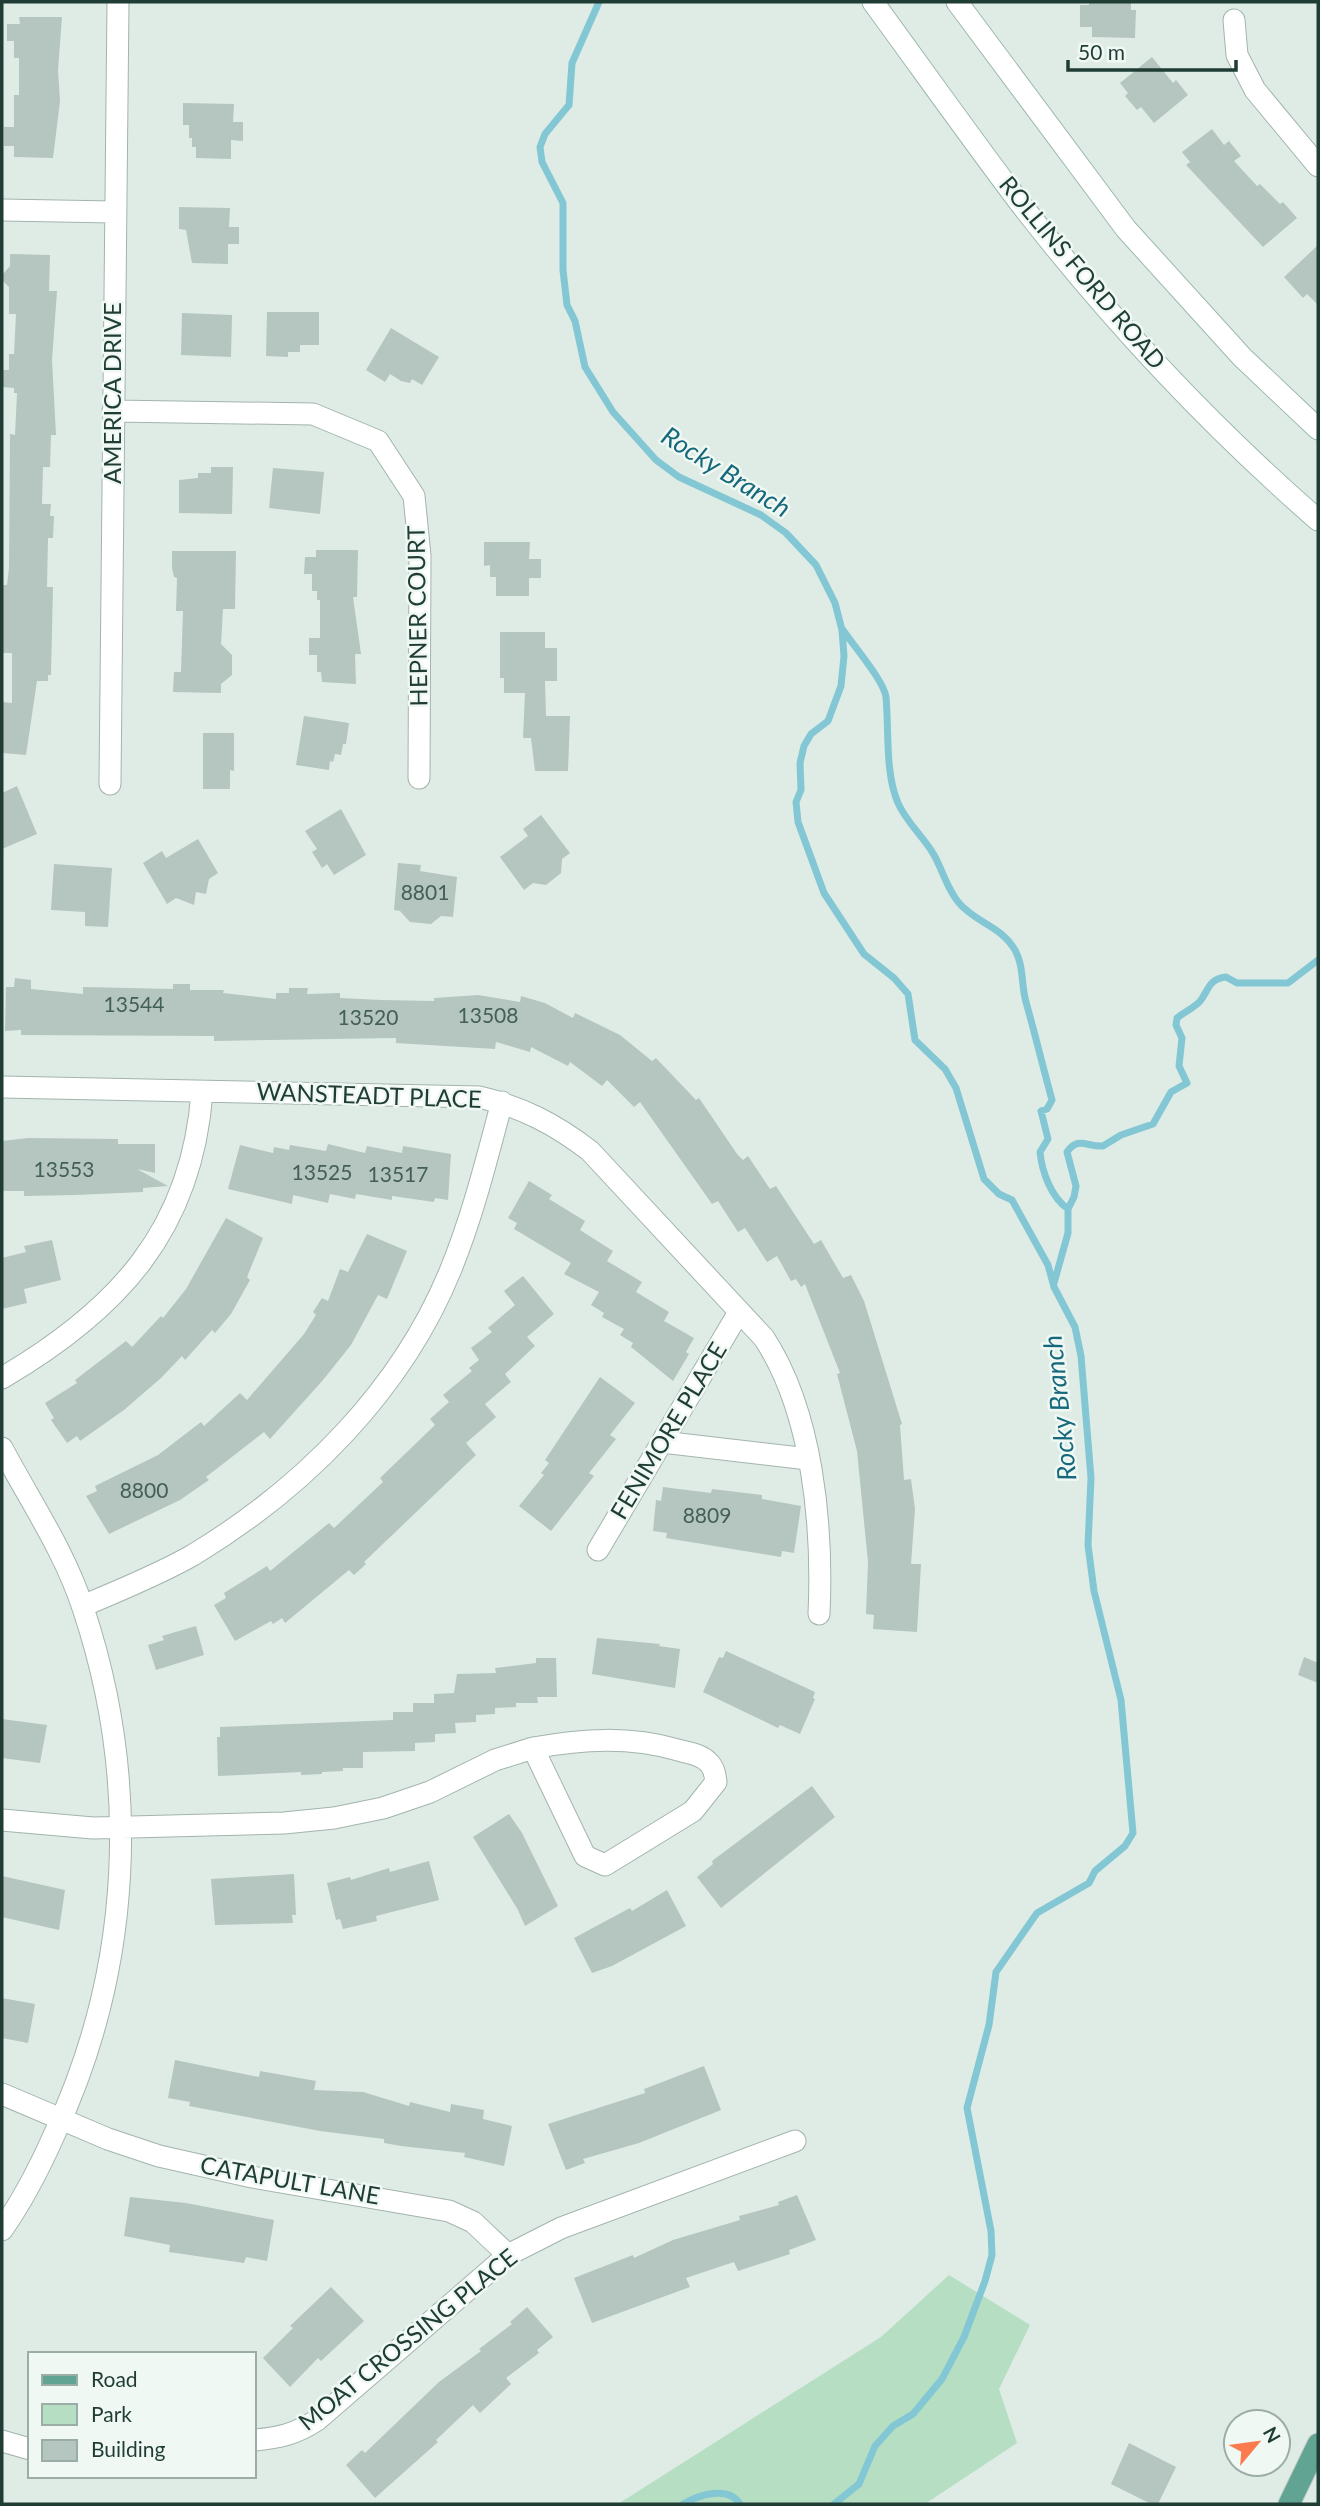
<svg xmlns="http://www.w3.org/2000/svg" width="1320" height="2506" font-family="Lato,sans-serif">
<style>
.green{fill:#b6dec2}
.lines{fill:none;stroke-linecap:round;stroke-linejoin:round}
.stream{stroke:#83c7d5;stroke-width:7}
.building{fill:#b4c6bf}
.street-casing{stroke:#a2b4ad;stroke-width:23}
.secondary-casing{stroke:#9db8af;stroke-width:23}
.primary-casing{stroke:#c0c9c6;stroke-width:23}
.street{stroke:#fff;stroke-width:21}
.secondary{stroke:#fff;stroke-width:21}
.primary{stroke:#61a494;stroke-width:21}
.labels{text-anchor:middle;stroke-width:5;stroke-linejoin:round;paint-order:stroke}
.number-label{font-size:21px;fill:#445f58}
.street-label{font-size:24px;fill:#1f3d35;stroke:#f0f8f4}
.water-label{font-size:26px;font-style:italic;fill:#16697c;stroke:#f0f8f4}
</style>
<rect width="100%" height="100%" fill="#dfece6"/>
<!-- green -->
<path class="green" d="M949 2275 1030 2325 999 2389 1017 2443 925 2504H618L881 2337Z"/>
<g class="lines">
<!-- stream -->
<path class="stream" d="M599 2 572 63 569 105 545 134 540 147 542 162 563 203V270L567 305 575 321 585 367 613 412 656 460 679 477 761 515 786 533 816 565 835 603 842 630 844 656 841 686 828 721 811 734 804 746 800 763 801 790 796 802 798 822 824 893 864 954 894 978 908 994 915 1040 945 1069 956 1088 984 1179 999 1194 1012 1200 1048 1265 1054 1287 1075 1327 1081 1356 1091 1478 1088 1545 1094 1591 1121 1700 1133 1833 1125 1846 1095 1871 1089 1883 1037 1913 996 1972 989 2025 967 2108 991 2231 992 2255 985 2281 964 2337 942 2379 913 2414 893 2426 875 2446 859 2484 834 2504
M843 630C853 645 884 681 886 697 889 729 885 774 898 803 906 822 924 837 934 855 943 871 947 889 959 903 976 923 1000 925 1015 950 1024 966 1021 985 1026 1002 1035 1034 1043 1067 1052 1100L1047 1109 1041 1111 1048 1139 1040 1152C1042 1172 1051 1197 1068 1209
M1054 1283 1068 1233V1209L1074 1197 1076 1186 1067 1152C1078 1136 1087 1147 1103 1146L1121 1135 1153 1124 1171 1092 1187 1083 1179 1066 1182 1038 1176 1025 1177 1018C1184 1012 1196 1007 1201 1000 1209 989 1209 979 1226 977L1237 983H1288L1318 960
M683 2504C699 2495 728 2485 740 2504"/>
</g>
<!-- building -->
<path class="building" d="M1089 2H1131V10H1136L1135 38 1092 37V27H1080V5H1089Z
M19 17H62L58 70 60 101 53 158 14 157V146H4V127H14V95H19V58H14V41H7V24H20Z
M1152 57 1173 83 1176 80 1188 95 1154 123 1141 107 1137 110 1125 96 1128 93 1120 83Z
M183 103 234 104 233 122H243V141L231 140V159L196 158V147H192V138H189V125H183Z
M1212 129 1224 145 1229 141 1241 156 1234 161 1257 186 1260 184 1280 204 1283 202 1297 218 1263 247 1186 165 1190 162 1182 152Z
M179 207 230 208 229 227H239V244H228V264L192 263 186 230 179 229Z
M1318 245V305L1307 294 1303 298 1284 277Z
M10 254 50 255 49 291H57L52 360 56 435H51L50 467H43L42 504H51L50 516H54L53 538H48L47 587H53L51 675H48V681H37L26 755 2 753V702L12 703V653H2V585H7L9 568 10 434 15 435 17 393H14V388L2 387V370H9V354H14L16 314H9V287L2 280V275L10 266Z
M267 312H319V345H300V352H288V357L266 356Z
M182 313 232 315 231 357 181 355Z
M391 328 439 357 422 385 412 379 410 383 401 381 390 374 385 382 366 370Z
M211 467H233L232 514 179 513V480L198 478V473H211Z
M273 468 324 472 320 514 269 508Z
M484 542H530L529 559H541V578H529V596H496V577H490V565L484 566Z
M316 550H358L357 597H353L361 654H355L356 684 322 682 321 672H317V655H309V638H320V600H317V591H312V574H304L305 557H316Z
M172 551H236L235 609H223L221 644 232 655V675L221 684V693L173 692 174 672H181L183 611H176L177 578 174 577 172 568Z
M500 632H545V648H557V681H545L546 716H570L568 771H535L531 738H523L525 693H504V678H500Z
M304 716 349 723 346 744H343L341 755 335 754 333 762 330 761 329 770 296 765Z
M203 733H234V771L230 770V789H203Z
M17 786 37 834 2 849V793Z
M341 809 366 855 334 875 327 864 322 868 312 852 317 849 305 831Z
M541 815 570 853 562 859 561 873 546 885 533 883 524 890 500 857 528 836 523 829Z
M198 839 218 873 209 879 206 894 196 892 194 905 176 898 167 904 143 863 162 851 166 858Z
M398 863 421 865 420 871 457 877 453 917 441 916 431 924 410 922 400 911 394 910Z
M54 864 112 868 108 927 85 926V912L51 910Z
M15 978 31 980V989L83 994V987L173 989V984H190V990H224L223 993 276 999V993H289V988H308L307 994 340 993V998L382 1000 434 1001V998L478 995 520 1002 521 996 545 1003 573 1018 575 1013 620 1035 652 1061 656 1058 696 1100 699 1098 737 1154 743 1160 748 1156 770 1189 776 1186 814 1244 821 1240 843 1278 851 1275 864 1301 902 1424 900 1425 904 1480 911 1479 915 1509 911 1564H921L917 1632 873 1629 874 1615 866 1614 868 1562 857 1451 837 1374 840 1373 805 1284 801 1287 796 1279 791 1281 777 1256 767 1262 745 1228 738 1232 718 1201 712 1204 640 1102 634 1107 607 1080 602 1086 570 1062 568 1066 531 1047 530 1052 496 1042 495 1049 396 1043V1038L214 1041V1036L21 1035V1030L5 1031 6 987H14Z
M28 1138 118 1139V1144H155V1173L137 1169 168 1186 143 1188V1192L75 1195 24 1196V1191H2V1141Z
M328 1144 365 1153 367 1146 402 1153 403 1146 451 1154 448 1200 435 1198 434 1202 392 1196V1200L356 1194 355 1199 330 1194 328 1203 293 1195 292 1204 228 1189 240 1145 273 1153 274 1147 289 1150 290 1145 326 1151Z
M529 1181 552 1195 549 1199 585 1221 580 1230 613 1251 607 1261 642 1282 636 1292 669 1312 664 1321 694 1338 686 1352 689 1354 673 1381 631 1347 633 1343 620 1335 624 1329 602 1317 604 1313 591 1305 599 1292 564 1274 571 1263 514 1229 517 1223 508 1218Z
M226 1218 263 1238 247 1277 250 1280 231 1314 215 1333 212 1330 185 1360 182 1356 161 1378 124 1410 80 1441 77 1436 67 1443 51 1420 54 1418 45 1403 77 1383 75 1380 126 1341 132 1347 161 1316 163 1318 186 1289Z
M367 1234 407 1251 387 1299 378 1295 351 1345 323 1380 270 1439 264 1432 206 1477 209 1480 180 1500 109 1534 86 1496 97 1491 95 1486 158 1455 201 1422 204 1426 240 1393 247 1400 304 1334 316 1315 313 1312 322 1298 328 1301 340 1269 348 1272Z
M52 1240 61 1280 24 1289 27 1303 2 1309V1258L26 1252 24 1246Z
M523 1276 554 1314 527 1337 535 1346 505 1374 511 1382 485 1404 496 1417 466 1443 476 1455 364 1562 366 1564 354 1575 349 1570 285 1623 282 1618 273 1624 271 1621 235 1641 214 1605 226 1598 224 1593 267 1566 270 1571 329 1523 334 1528 383 1482 380 1478 435 1425 430 1419 449 1402 443 1395 472 1371 469 1368 479 1360 471 1348 492 1332 488 1328 515 1305 504 1291Z
M600 1377 635 1403 610 1435 616 1439 589 1473 594 1476 551 1531 519 1506 544 1475 541 1473 549 1463 545 1460Z
M663 1487 711 1493 712 1489 762 1495V1499L801 1506 794 1553 782 1551 781 1557 666 1538 667 1533 653 1531 656 1500 661 1501Z
M196 1626 204 1655 156 1670 148 1645 164 1640 162 1636Z
M597 1638 660 1644 659 1646 680 1649 675 1688 592 1674Z
M726 1651 815 1692 813 1698 815 1699 800 1734 780 1725 778 1728 703 1692 719 1657 723 1658Z
M1304 1657 1318 1663V1683L1298 1675Z
M536 1658H556L557 1697H537L538 1703H516V1707L495 1708V1714L476 1715V1722L455 1723 456 1733 435 1734V1742L415 1743V1751L363 1752V1768H343V1771L322 1772V1774L301 1775V1772L218 1776 217 1737H220V1727L393 1720V1712H413V1703H434V1694L454 1693 457 1674 496 1673 495 1668 536 1663Z
M2 1719 47 1725 40 1763 2 1758Z
M812 1786 835 1817 721 1908 697 1877 713 1864 712 1861Z
M509 1814 522 1833 558 1906 525 1926 518 1910 473 1837Z
M429 1861 439 1900 376 1916 377 1921 343 1929 340 1919 336 1920 327 1883 350 1877 351 1880 389 1868 390 1872Z
M294 1874 296 1915H292L293 1923 215 1925 211 1879Z
M2 1876 65 1890 59 1930 2 1917Z
M667 1890 686 1926 612 1966 592 1973 574 1938 630 1908 632 1911Z
M2 1998 35 2004 28 2043 2 2038Z
M175 2060 259 2077 260 2071 316 2081 314 2090 363 2092 409 2106 410 2102 450 2112 451 2104 484 2110 483 2119 512 2126 504 2166 464 2157 465 2153 401 2146 384 2143V2139L320 2131 189 2106 190 2102 168 2098Z
M704 2066 721 2110 639 2143 583 2159 585 2163 566 2170 548 2124 645 2093 644 2089Z
M797 2195 816 2240 789 2250 790 2254 738 2271 734 2262 686 2278 690 2287 592 2323 574 2278 633 2255 634 2258 673 2240 740 2220 739 2216 779 2205 778 2202Z
M130 2197 186 2203 274 2220 267 2261 246 2257 244 2263 169 2252 170 2245 124 2236Z
M331 2287 364 2321 321 2361 318 2358 290 2387 263 2358 293 2328 290 2326Z
M527 2307 553 2337 537 2350 539 2353 506 2378 511 2384 480 2413 473 2405 436 2440 438 2442 375 2498 346 2465 362 2450 365 2453 439 2382 481 2351 479 2349 512 2324 510 2322Z
M1129 2443 1176 2467 1158 2504H1151L1111 2484Z"/>
<g class="lines">
<defs>
<path id="street" d="M1234 20 1237 55 1255 90 1318 166
M2 210 114 212
M113 411 313 414 378 441 414 496 420 556 419 778
M110 784 118 2
M2 1087 479 1097C522 1107 555 1124 590 1151L764 1338C813 1413 823 1526 819 1614
M2 1378C118 1310 192 1230 202 1092
M662 1442 808 1459
M2 1448C30 1501 64 1550 83 1608 141 1781 132 1968 55 2133 40 2167 23 2200 2 2230
M598 1550 739 1312
M83 1606C120 1590 158 1575 193 1555 304 1488 402 1390 451 1269 473 1215 487 1158 502 1102
M2 1820 93 1828 284 1823 334 1818 383 1808 430 1792 495 1760 533 1748 585 1856 605 1865 693 1811 716 1782C715 1774 714 1767 708 1762 701 1754 688 1753 678 1750 629 1736 583 1739 533 1748
M2 2094 108 2139 159 2156 252 2177 449 2211 473 2222 508 2255
M254 2440C279 2438 296 2434 317 2420L508 2255 561 2228 795 2141
M2 2441 30 2449"/>
<path id="secondary" d="M873 2C922 69 970 137 1020 203 1109 318 1209 425 1318 520
M957 2 1126 229 1242 357 1318 429"/>
<path id="primary" d="M1289 2504 1318 2444"/>
</defs>
<!-- street casing -->
<use href="#street" class="street-casing"/>
<!-- secondary casing -->
<use href="#secondary" class="secondary-casing"/>
<!-- primary casing -->
<use href="#primary" class="primary-casing"/>
<!-- street -->
<use href="#street" class="street"/>
<!-- secondary -->
<use href="#secondary" class="secondary"/>
<!-- primary -->
<use href="#primary" class="primary"/>
</g>
<g class="labels">
<!-- number labels -->
<g class="number-label">
<text x="425" y="900">8801</text>
<text x="134" y="1012">13544</text>
<text x="488" y="1023">13508</text>
<text x="368" y="1025">13520</text>
<text x="64" y="1177">13553</text>
<text x="322" y="1180">13525</text>
<text x="398" y="1182">13517</text>
<text x="144" y="1498">8800</text>
<text x="707" y="1523">8809</text>
</g>
<!-- street labels -->
<g class="street-label">
<text transform="translate(1082 273) rotate(50)" y="8">ROLLINS FORD ROAD</text>
<text transform="translate(113 393) rotate(-90)" y="8">AMERICA DRIVE</text>
<text transform="translate(418 616) rotate(-91)" y="8">HEPNER COURT</text>
<text transform="translate(369 1096) rotate(2)" y="8">WANSTEADT PLACE</text>
<text transform="translate(669 1431) rotate(-59)" y="8">FENIMORE PLACE</text>
<text transform="translate(290 2181) rotate(10)" y="8">CATAPULT LANE</text>
<text transform="translate(408 2340) rotate(-39)" y="8">MOAT CROSSING PLACE</text>
</g>
<!-- water labels -->
<g class="water-label">
<text transform="translate(726 472) rotate(32)" y="9">Rocky Branch</text>
<text transform="translate(1060 1408) rotate(-96)" y="9">Rocky Branch</text>
</g>
</g>
<!-- border -->
<rect width="1320" height="2506" fill="none" stroke="#1f3d35" stroke-width="7"/>
<!-- legend -->
<rect x="28" y="2352" width="228" height="126" fill="#f0f8f4" stroke="#9cada8" stroke-width="2"/>
<rect x="42" y="2375" width="35" height="10" fill="#61a494" stroke="#9cada8" stroke-width="2"/>
<text x="91" y="2387" font-size="21" fill="#1f3d35">Road</text>
<rect x="42" y="2404" width="35" height="21" fill="#b6dec2" stroke="#9cada8" stroke-width="2"/>
<text x="91" y="2422" font-size="21" fill="#1f3d35">Park</text>
<rect x="42" y="2440" width="35" height="21" fill="#b4c6bf" stroke="#9cada8" stroke-width="2"/>
<text x="91" y="2457" font-size="21" fill="#1f3d35">Building</text>
<!-- north arrow -->
<g transform="translate(1257 2443) rotate(61)"><circle r="33" fill="#f0f8f4" stroke="#9cada8" stroke-width="2"/>
<path d="M0-5L12 26L0 18L-12 26Z" fill="#fb7b4e"/>
<text y="-10" font-size="19" font-weight="bold" text-anchor="middle" fill="#1f3d35">N</text>
</g>
<!-- scale -->
<path d="M1068 60v10h168v-10" fill="none" stroke="#1f3d35" stroke-width="3.5"/>
<text x="1078" y="60" font-size="21" fill="#1f3d35" stroke="#f0f8f4" stroke-width="5" paint-order="stroke">50 m</text>
</svg>
